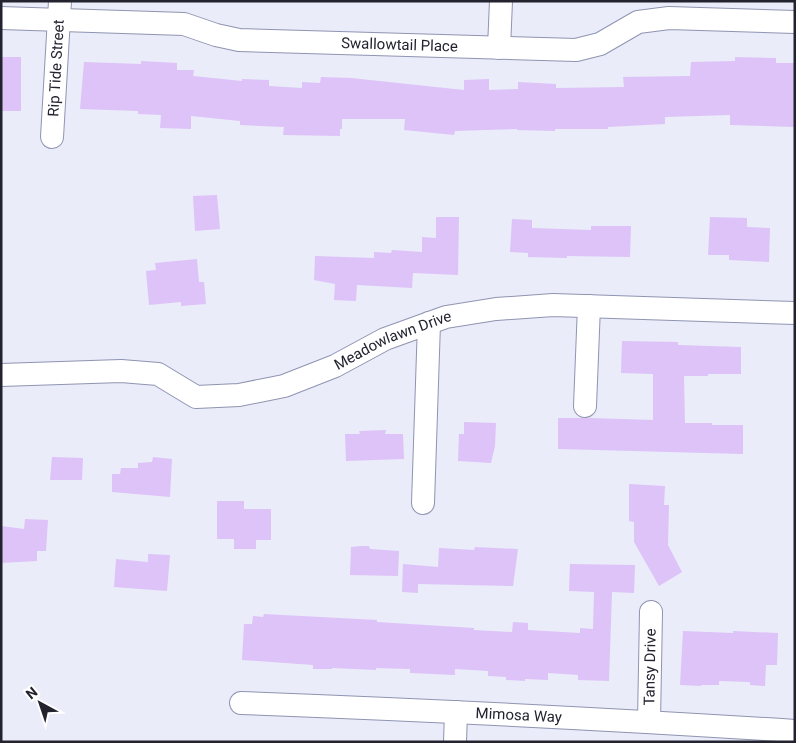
<svg xmlns="http://www.w3.org/2000/svg" width="796" height="743" font-family="Roboto,sans-serif">
<style>
.building{fill:#ddc3f8}
.lines{fill:none;stroke-linecap:round;stroke-linejoin:round}
.minor-casing{stroke:#8f94b1;stroke-width:24}
.minor{stroke:#fff;stroke-width:22}
.labels{text-anchor:middle;stroke-width:5;stroke-linejoin:round;paint-order:stroke}
.street-label{font-size:15px;fill:#22232f;stroke:#fff}
</style>
<rect width="100%" height="100%" fill="#eaecf9"/>
<!-- building -->
<path class="building" d="M1 57H21V111H1Z
M735 57 776 58V63H795V127L730 125V115L665 117V124L608 127V129H555V131L517 130V129L455 131 454 135 404 130 405 119H342V129H340V136L283 135 284 127 240 125V121L191 116V129L160 128 161 115 138 114V111L80 109 84 62 141 64V61L177 63V70H194L193 76 242 81V79L269 80V86L302 88V82L320 83 321 77 351 78 464 90V80L489 79V90L518 89V82L556 84V88L624 87 623 77 690 76 691 62 735 61Z
M217 195 220 229 195 231 193 196Z
M436 217H459L458 275 413 273 412 288 357 285 356 301 334 300 335 284 314 280 315 256 374 258V252L391 253 392 250 422 252V237L436 238Z
M710 217 747 218V227L770 228 769 262 729 260V255H708Z
M512 219 532 220V228L591 230V226H631L630 257 567 256V258L528 257V253L510 252Z
M197 259 199 282H204L206 304 181 306V302L149 305 146 271 156 270 155 263Z
M622 341 678 342V345L741 347V374H708V376H684L685 423H712V425H743V454L558 449V418H591L653 420V374L621 373Z
M464 422 496 423 495 446 491 463 458 461 459 434H464Z
M386 430 385 434H403L404 459 346 461 345 434H360L359 431Z
M52 457 83 458 82 480H50Z
M153 457 172 459 170 497 112 492V474H120L121 468H138V463L152 462Z
M629 484 665 486 664 505H669L668 545 682 572 659 586 634 542V522L629 521Z
M217 501H244V509H271V540H256V549H234V539H217Z
M25 519 48 520 46 551H37V561L1 563V526L24 529Z
M361 546H369L370 549 399 551 398 576 350 575 351 547Z
M475 547 518 549 513 586 418 584V593L402 592 403 564 438 567 439 548 474 550Z
M148 554 170 555 167 591 114 587 116 559 148 562Z
M570 564 635 565 634 593 612 592 609 681 578 680V675L548 673V680L525 679V681L506 680V677L488 676V671L455 669V675L410 673V669L376 668V670L332 668V669H313V665L242 660 244 624H252L253 616 263 617 264 614 377 620V622L474 628V630L512 632 513 622 528 623V630L580 633V628L593 629 594 592 569 591Z
M683 631 733 633V631L778 633 777 665H766L765 686 750 685V682L719 681V685H701V686L680 685Z"/>
<g class="lines">
<defs>
<g id="minor">
<path id="s1" d="M1 18 184 24 216 35 239 40 576 50 600 44 638 22 669 18 795 22"/>
<path d="M499 48 501 1"/>
<path id="s2" d="M52 137 60 1"/>
<path id="s3" d="M1 375 121 371 158 374 196 397 239 395 284 386 335 366 385 339 446 317 496 309 553 305 795 313"/>
<path d="M585 406 589 306"/>
<path d="M423 503 429 323"/>
<path id="s4" d="M241 703C425 710 610 719 795 731"/>
<path id="s5" d="M649 722 651 612"/>
<path d="M455 742 456 712"/>
</g>
</defs>
<!-- minor casing -->
<use href="#minor" class="minor-casing"/>
<!-- minor -->
<use href="#minor" class="minor"/>
</g>
<g class="labels">
<!-- street labels -->
<g class="street-label">
<text dy="5" stroke="none"><textPath href="#s1" startOffset="401">Swallowtail Place</textPath></text>
<text dy="5" stroke="none"><textPath href="#s2" startOffset="69">Rip Tide Street</textPath></text>
<text dy="5" stroke="none"><textPath href="#s3" startOffset="409">Meadowlawn Drive</textPath></text>
<text dy="5" stroke="none"><textPath href="#s5" startOffset="55">Tansy Drive</textPath></text>
<text dy="5" stroke="none"><textPath href="#s4" startOffset="278">Mimosa Way</textPath></text>
</g>
</g>
<!-- border -->
<rect width="796" height="743" fill="none" stroke="#22232f" stroke-width="5"/>
<!-- north arrow -->
<g transform="translate(40 703) rotate(320)" stroke="#ffffff" stroke-width="4" paint-order="stroke">
<path d="M0-4L9 19L0 12L-9 19Z" fill="#22232f"/>
<text y="-8" font-size="14" font-weight="bold" text-anchor="middle" fill="#22232f">N</text>
</g>
</svg>
